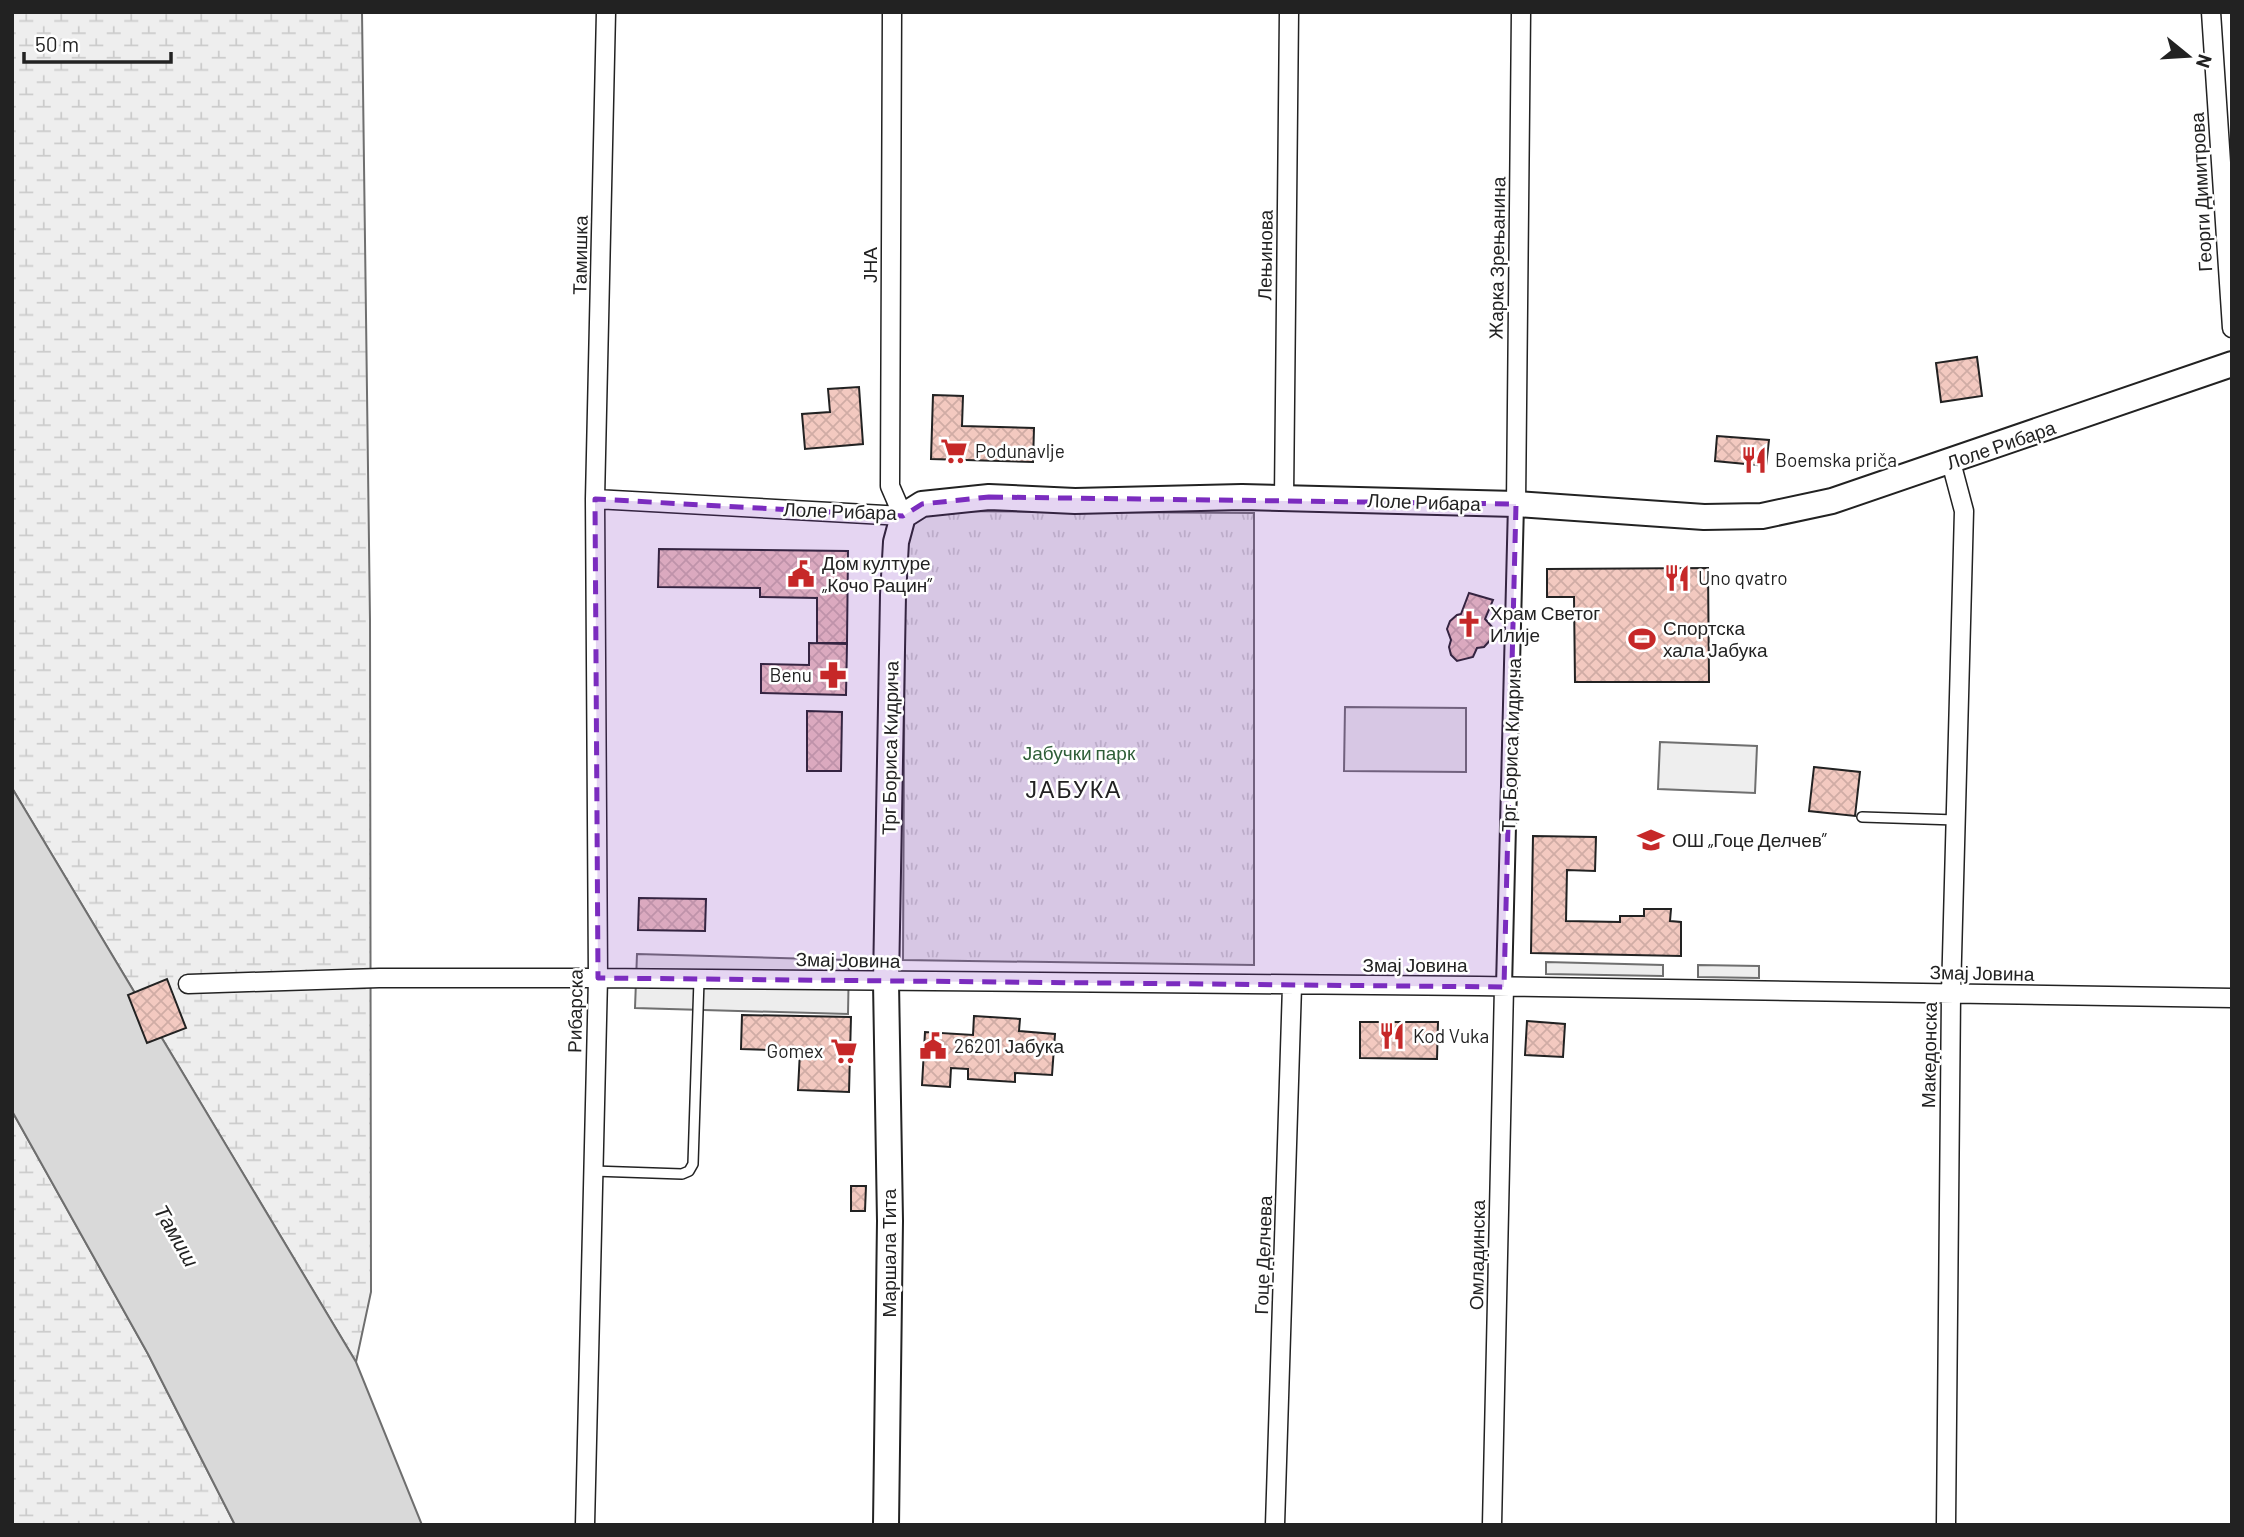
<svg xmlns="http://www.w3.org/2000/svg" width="2244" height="1537" font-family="Barlow,sans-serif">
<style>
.grass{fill:#eee;stroke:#6f6f6f;stroke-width:2}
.wetland{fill:url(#wetland-marsh);stroke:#6f6f6f;stroke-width:2}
.park{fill:url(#park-tufts);stroke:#6f6f6f;stroke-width:2}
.parking{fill:#ededed;stroke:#6f6f6f;stroke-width:2}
.water{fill:#d9d9d9;stroke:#6f6f6f;stroke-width:2}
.building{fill:url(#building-cross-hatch);stroke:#222;stroke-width:2}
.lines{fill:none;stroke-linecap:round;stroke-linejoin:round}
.service-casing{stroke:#222;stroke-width:12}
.pedestrian-casing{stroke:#222;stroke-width:18}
.minor-casing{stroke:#222;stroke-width:21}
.secondary-casing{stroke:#222;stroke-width:28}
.service{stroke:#fff;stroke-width:9}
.pedestrian{stroke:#fff;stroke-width:14}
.minor{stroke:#fff;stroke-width:18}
.secondary{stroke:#fff;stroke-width:24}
.marked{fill:#7b2cbf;fill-opacity:0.2;stroke:#7b2cbf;stroke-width:5;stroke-dasharray:14 9;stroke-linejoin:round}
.labels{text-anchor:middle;stroke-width:5;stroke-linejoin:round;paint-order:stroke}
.street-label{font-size:19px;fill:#222;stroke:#fff}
.poi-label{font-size:19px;fill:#222;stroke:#fff;text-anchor:start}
.park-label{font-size:19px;fill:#2f5e38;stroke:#fff}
.water-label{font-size:21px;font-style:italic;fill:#222;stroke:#fff}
.quarter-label{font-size:23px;letter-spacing:2px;fill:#222;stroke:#fff}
</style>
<defs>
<pattern id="wetland-marsh" width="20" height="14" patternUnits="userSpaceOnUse" patternTransform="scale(1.75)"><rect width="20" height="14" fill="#eee"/><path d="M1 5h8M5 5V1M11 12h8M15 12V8" fill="none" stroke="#ccc"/></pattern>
<pattern id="park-tufts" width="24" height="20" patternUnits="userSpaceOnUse" patternTransform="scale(1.75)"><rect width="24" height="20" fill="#eee"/><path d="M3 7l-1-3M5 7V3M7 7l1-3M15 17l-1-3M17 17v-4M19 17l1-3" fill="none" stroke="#ccc"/></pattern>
<pattern id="building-cross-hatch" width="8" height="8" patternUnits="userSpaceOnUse" patternTransform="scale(1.75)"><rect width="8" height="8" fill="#f3c9c0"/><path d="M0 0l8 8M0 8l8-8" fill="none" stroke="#d0aca5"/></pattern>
</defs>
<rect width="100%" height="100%" fill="#fff"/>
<!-- grass -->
<path class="grass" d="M1345 707 1466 708V772L1344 771Z
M1660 742 1757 746 1755 793 1658 789Z"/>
<!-- wetland -->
<path class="wetland" d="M12 12H362L370 620 371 1292 356 1362 12 788Z
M12 1111 148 1354 235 1525H12Z"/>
<!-- park -->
<path class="park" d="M935 511 1254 513V965L903 960 905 545 914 523Z"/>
<!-- parking -->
<path class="parking" d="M637 954 849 960 848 1014 635 1008Z
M1546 962 1663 965V976L1546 974Z
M1698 965 1759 966V978L1698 977Z"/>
<!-- water -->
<path class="water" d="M12 788 356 1362 422 1525H235L148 1354 12 1111Z"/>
<!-- building -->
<path class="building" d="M1977 357 1982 396 1941 402 1936 363Z
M859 387 863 444 805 449 802 414 830 412 828 389Z
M933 395 963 396 962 426 1034 428 1033 462 931 459Z
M1717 436 1769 440 1766 466 1715 461Z
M659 549 848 551 847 643H817V598L760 597V588L658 587Z
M1708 568 1709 682H1575L1574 597H1547V569Z
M1469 593 1493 600 1485 619 1493 628V637L1484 647 1477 648 1473 657 1457 661 1451 655 1449 647 1451 640 1447 629 1450 621 1457 615 1461 614Z
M809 643 847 644 846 695 761 693V664L809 665Z
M807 711 842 712 841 771H807Z
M1814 767 1860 772 1855 816 1809 811Z
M1533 836 1596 837 1595 871 1567 870 1566 921 1620 922V916H1644V909H1671L1670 921 1681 922V956L1531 953Z
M639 898 706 899 705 931 638 930Z
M167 979 186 1028 147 1043 128 995Z
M742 1015 851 1017 849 1092 798 1090 800 1051 741 1049Z
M974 1016 1020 1019 1019 1031 1055 1034 1052 1075 1015 1073V1082L968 1079V1069L951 1068 950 1087 922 1085 925 1032 973 1035Z
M1527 1021 1565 1024 1563 1057 1525 1055Z
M1360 1022H1438L1437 1059 1360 1058Z
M851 1186H866L865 1211H851Z"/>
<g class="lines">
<defs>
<path id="service" d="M1862 817 1956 820
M593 1171 682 1174 689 1171 693 1164 699 980"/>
<path id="pedestrian" d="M1504 987 1516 504"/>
<path id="minor" d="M2211 12 2232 328
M1284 498 1289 12
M595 499 903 516 890 486 892 12
M1516 504 1521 12
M188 984 379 978H598L1478 986 2232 998
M585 1525 598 978 595 499 606 12
M1275 1525 1292 986
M1492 1525 1504 987
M1946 1525 1951 994 1964 511 1951 462"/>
<path id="secondary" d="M886 1525 890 1221 886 982 893 595 896 542 903 516 922 504 989 497 1075 501 1242 497 1516 504 1704 517 1762 516 1832 501 2232 364"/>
</defs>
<!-- service casing -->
<use href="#service" class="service-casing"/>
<!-- pedestrian casing -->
<use href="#pedestrian" class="pedestrian-casing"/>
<!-- minor casing -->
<use href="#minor" class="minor-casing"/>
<!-- secondary casing -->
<use href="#secondary" class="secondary-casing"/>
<!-- service -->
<use href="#service" class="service"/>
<!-- pedestrian -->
<use href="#pedestrian" class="pedestrian"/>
<!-- minor -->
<use href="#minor" class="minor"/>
<!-- secondary -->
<use href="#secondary" class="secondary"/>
</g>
<!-- marked area -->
<path class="marked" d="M989 497 1516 504 1504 987 598 978 595 499 903 516 922 504Z"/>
<!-- icons -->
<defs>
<symbol id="supermarket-bare" viewBox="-9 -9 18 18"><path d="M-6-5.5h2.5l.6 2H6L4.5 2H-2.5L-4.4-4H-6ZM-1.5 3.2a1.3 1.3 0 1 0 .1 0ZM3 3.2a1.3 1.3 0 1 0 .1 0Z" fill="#c62828" stroke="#fff" stroke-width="2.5" paint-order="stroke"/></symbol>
<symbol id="restaurant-bare" viewBox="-9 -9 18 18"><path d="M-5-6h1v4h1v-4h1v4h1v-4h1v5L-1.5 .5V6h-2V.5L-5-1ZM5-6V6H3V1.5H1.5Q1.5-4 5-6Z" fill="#c62828" stroke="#fff" stroke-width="2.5" paint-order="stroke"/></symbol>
<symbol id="civic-bare" viewBox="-9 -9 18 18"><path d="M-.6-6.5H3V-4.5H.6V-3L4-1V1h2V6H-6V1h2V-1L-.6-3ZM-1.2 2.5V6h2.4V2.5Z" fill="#c62828" stroke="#fff" stroke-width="2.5" paint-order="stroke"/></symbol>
<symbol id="church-bare" viewBox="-9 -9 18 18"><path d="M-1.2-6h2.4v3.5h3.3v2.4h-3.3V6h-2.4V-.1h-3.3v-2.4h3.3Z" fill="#c62828" stroke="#fff" stroke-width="2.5" paint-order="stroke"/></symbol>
<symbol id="stadium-bare" viewBox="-9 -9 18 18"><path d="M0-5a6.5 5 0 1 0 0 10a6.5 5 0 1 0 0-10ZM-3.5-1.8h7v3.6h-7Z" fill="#c62828" stroke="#fff" stroke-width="2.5" paint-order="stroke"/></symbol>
<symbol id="pharmacy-bare" viewBox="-9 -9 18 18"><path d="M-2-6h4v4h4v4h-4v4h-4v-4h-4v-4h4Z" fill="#c62828" stroke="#fff" stroke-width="2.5" paint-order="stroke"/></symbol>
<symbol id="school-bare" viewBox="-9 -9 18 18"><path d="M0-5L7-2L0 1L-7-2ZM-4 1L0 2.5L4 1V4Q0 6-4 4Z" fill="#c62828" stroke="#fff" stroke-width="2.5" paint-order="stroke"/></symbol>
</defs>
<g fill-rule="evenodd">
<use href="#supermarket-bare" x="935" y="432" width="38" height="38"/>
<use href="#restaurant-bare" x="1735" y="441" width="38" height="38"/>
<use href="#civic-bare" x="782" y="555" width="38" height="38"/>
<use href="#restaurant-bare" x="1658" y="559" width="38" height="38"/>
<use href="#church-bare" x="1450" y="605" width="38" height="38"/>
<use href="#stadium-bare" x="1623" y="620" width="38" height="38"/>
<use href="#pharmacy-bare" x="814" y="656" width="38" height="38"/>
<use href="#school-bare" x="1632" y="821" width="38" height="38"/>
<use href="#restaurant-bare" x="1373" y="1017" width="38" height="38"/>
<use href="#civic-bare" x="914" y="1027" width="38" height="38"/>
<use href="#supermarket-bare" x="825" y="1032" width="38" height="38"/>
</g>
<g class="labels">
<!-- street labels -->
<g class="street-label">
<text transform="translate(2201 192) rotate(-93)" y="7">Георги Димитрова</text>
<text transform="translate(580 255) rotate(-89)" y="7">Тамишка</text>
<text transform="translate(1265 255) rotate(-89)" y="7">Лењинова</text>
<text transform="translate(1497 258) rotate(-89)" y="7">Жарка Зрењанина</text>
<text transform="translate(870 265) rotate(-90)" y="7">ЈНА</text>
<text transform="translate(2001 445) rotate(-19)" y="7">Лоле Рибара</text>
<text transform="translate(1424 502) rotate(2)" y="7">Лоле Рибара</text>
<text transform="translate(840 511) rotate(2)" y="7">Лоле Рибара</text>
<text transform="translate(1511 745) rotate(-88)" y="7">Трг Бориса Кидрича</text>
<text transform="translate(890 748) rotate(-89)" y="7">Трг Бориса Кидрича</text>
<text transform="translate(848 960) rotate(1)" y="7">Змај Јовина</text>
<text x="1415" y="972">Змај Јовина</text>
<text transform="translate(1982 973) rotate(1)" y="7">Змај Јовина</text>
<text transform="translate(575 1011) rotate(-89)" y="7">Рибарска</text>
<text transform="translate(1929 1055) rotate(-89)" y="7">Македонска</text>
<text transform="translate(889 1253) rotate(-90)" y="7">Маршала Тита</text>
<text transform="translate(1263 1255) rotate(-88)" y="7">Гоце Делчева</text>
<text transform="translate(1477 1255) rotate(-89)" y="7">Омладинска</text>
</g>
<!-- poi labels -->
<g class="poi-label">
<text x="975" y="458">Podunavlje</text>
<text x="1775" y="467">Boemska priča</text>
<text x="822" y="570">Дом културе<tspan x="822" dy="22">„Кочо Рацин”</tspan></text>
<text x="1698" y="585">Uno qvatro</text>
<text x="1490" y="620">Храм Светог<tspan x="1490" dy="22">Илије</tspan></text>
<text x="1663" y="635">Спортска<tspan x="1663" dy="22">хала Јабука</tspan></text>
<text x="812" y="682" text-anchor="end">Benu</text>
<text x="1672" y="847">ОШ „Гоце Делчев”</text>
<text x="1413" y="1043">Kod Vuka</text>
<text x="954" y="1053">26201 Јабука</text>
<text x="823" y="1058" text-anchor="end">Gomex</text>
</g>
<!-- park labels -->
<g class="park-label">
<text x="1079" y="760">Јабучки парк</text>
</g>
<!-- water labels -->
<g class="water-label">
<text transform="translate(176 1236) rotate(60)" y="7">Тамиш</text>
</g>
<!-- quarter labels -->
<g class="quarter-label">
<text x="1074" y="798">ЈАБУКА</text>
</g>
</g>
<!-- border -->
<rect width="2244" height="1537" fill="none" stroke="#222222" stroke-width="28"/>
<!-- north arrow -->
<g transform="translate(2188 56) rotate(108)" stroke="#ffffff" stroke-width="5" paint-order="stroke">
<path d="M0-5L12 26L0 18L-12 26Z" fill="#222222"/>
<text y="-10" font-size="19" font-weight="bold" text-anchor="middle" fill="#222222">N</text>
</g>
<!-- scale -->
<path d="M24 52v10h147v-10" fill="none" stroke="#222222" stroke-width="3.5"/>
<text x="35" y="52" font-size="21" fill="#222222" stroke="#ffffff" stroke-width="5" paint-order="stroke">50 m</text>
</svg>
